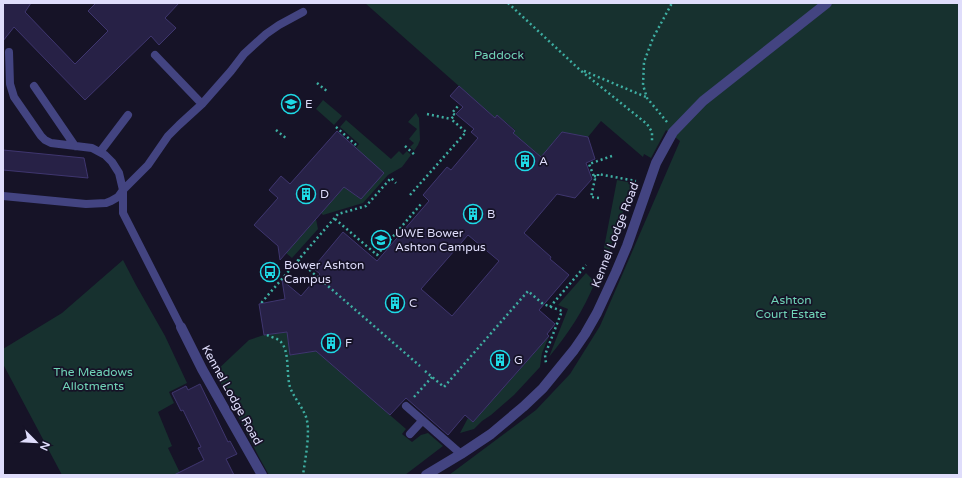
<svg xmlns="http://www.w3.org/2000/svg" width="962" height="478" font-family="'Varela Round',sans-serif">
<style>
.green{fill:#17312f}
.building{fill:#272146;stroke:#3f366f;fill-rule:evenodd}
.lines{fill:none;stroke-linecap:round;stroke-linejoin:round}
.path{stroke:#3eaea2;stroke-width:2.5;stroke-dasharray:2 3;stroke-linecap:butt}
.lane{stroke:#434481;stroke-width:8}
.street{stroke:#434481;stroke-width:10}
.labels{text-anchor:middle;stroke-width:3.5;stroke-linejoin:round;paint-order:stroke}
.park-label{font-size:12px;fill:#70d4b7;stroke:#161327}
.poi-label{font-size:12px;fill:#dfddfb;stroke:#161327;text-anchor:start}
.street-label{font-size:12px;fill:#dfddfb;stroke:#161327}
</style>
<rect width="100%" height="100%" fill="#161327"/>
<!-- green -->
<path class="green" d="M365 3H959V475H449L536 410 570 374 600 326 680 141 666 130 651 158 644 154 643 157 601 121 588 137 562 132 541 157 513 133 515 130 497 115 495 118Z
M323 100 342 116 334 125 316 109Z
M416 113 419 118 420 140 418 145 414 151 410 147 414 143 409 139 417 129 408 122Z
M346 120 391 159 399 151 403 155 407 151 411 155 402 167 388 175 363 203 323 215 321 213 344 187 361 199 356 148 359 144 340 127Z
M617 180 633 183 608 254 603 253Z
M316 219 318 229 292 258 286 253Z
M123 260 136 285 165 336 187 383 169 392 174 403 158 412 172 446 168 448 181 475H62L3 364V349L62 313Z
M586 273 595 282C584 310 568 334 549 357L568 309 558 305Z
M287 332 290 355 316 351 406 429 402 434 412 442 421 435 428 433 443 446 405 475H269L260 459 215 372 249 340 264 335Z
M549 336 542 353 540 367 514 395 491 415 482 421 474 429 460 433 468 418 473 422Z"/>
<!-- building -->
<path class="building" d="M3 3H31L25 12 75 64 108 31 88 11 96 3H179L165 18 176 28 159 45 151 36 85 100 14 27 3 41Z
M459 86 495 118 497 115 515 131 513 133 541 157 562 132 588 137 595 159 586 163 592 179 575 198 557 194 524 233 551 257 550 259 569 275 539 310 555 324 547 334 549 336 473 422 465 415 448 435 406 398 390 415 316 351 290 355 287 332 264 335 259 304 285 299 282 280 301 296 320 274 313 268 343 232 377 261 429 201 423 195 447 167 451 170 478 138 471 132 474 129 456 114 463 107 450 96ZM468 235 499 261 452 316 421 289Z
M337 131 384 173 361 199 344 187 280 260 278 246 254 225 278 198 269 190 281 176 290 184Z
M3 150 84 158 88 178 3 170Z
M200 384 228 442 230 441 237 454 226 459 234 475H174L204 460 198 448 201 447 183 410 181 411 172 393 186 386 188 390Z"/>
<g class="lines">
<!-- path -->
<path class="path" d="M508 3 580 70 647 124 652 132V142
M584 71 646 97
M317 83 328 92
M427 114 451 119
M667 122 647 98 643 85 644 62 653 38 672 3
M336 127 356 145
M276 130 287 139
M405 146 416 156
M594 176 598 177V174L636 181
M410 195 466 132 451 119 455 115 452 113 458 106
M599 198 591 197 595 179 589 164 612 156
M335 219 377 255 421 204
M298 260 420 366
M262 303V302L338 214 366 206 391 178 396 183
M550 307 586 265
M267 335C271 337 277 338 281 342 290 352 286 374 290 387 294 398 302 406 306 417 311 431 305 460 303 475
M425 371 444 387 528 291 543 304 562 311 545 355 546 363
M414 397 432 377"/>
<!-- lane -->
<path class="lane" d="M9 52 10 84 14 97 41 136 45 140 51 143 92 148 105 155 112 162 119 173 123 190V213L181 327
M155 55 202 104
M34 86 75 146
M100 152 128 115
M3 196 86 204 106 203 111 201 118 197 123 190 148 165 168 136 179 125 202 104 231 71 244 54 256 43 266 34 279 25 303 12
M406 406 461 454
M410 434 422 421"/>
<!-- street -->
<path class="street" d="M181 327 202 369 262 475
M426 475 461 454 491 434 523 407 543 388 574 350 585 334 597 313 616 272 627 246 656 163 673 132 703 101 827 3"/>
</g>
<!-- icons -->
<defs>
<symbol id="university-ring" viewBox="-11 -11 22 22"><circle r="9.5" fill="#161327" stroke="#1edae6" stroke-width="1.5"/><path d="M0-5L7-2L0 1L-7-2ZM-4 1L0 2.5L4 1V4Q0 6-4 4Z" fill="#1edae6"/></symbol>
<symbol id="building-ring" viewBox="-11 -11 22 22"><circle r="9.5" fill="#161327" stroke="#1edae6" stroke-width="1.5"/><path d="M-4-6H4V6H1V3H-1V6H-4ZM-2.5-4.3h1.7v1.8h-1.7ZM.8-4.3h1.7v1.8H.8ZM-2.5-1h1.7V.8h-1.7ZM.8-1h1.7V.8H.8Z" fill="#1edae6"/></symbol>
<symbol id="bus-ring" viewBox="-11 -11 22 22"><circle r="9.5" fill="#161327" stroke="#1edae6" stroke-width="1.5"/><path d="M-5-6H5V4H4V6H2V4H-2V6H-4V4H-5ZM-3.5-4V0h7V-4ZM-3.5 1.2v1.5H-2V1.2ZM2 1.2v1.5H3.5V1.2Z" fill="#1edae6"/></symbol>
</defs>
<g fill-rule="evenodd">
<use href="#university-ring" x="280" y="93" width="22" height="22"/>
<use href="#building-ring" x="514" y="150" width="22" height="22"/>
<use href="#building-ring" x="295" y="183" width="22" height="22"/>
<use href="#building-ring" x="462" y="203" width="22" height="22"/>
<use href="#university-ring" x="370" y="229" width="22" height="22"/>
<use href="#bus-ring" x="259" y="261" width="22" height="22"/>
<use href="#building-ring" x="384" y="292" width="22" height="22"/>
<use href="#building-ring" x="320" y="332" width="22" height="22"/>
<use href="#building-ring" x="489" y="349" width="22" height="22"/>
</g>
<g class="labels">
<!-- park labels -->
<g class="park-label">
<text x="499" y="59">Paddock</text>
<text x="791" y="304">Ashton<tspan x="791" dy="14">Court Estate</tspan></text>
<text x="93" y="376">The Meadows<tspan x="93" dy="14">Allotments</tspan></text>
</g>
<!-- poi labels -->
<g class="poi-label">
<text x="305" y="108">E</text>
<text x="539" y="165">A</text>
<text x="320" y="198">D</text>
<text x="487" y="218">B</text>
<text x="395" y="237">UWE Bower<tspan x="395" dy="14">Ashton Campus</tspan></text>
<text x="284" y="269">Bower Ashton<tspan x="284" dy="14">Campus</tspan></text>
<text x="409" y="307">C</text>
<text x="345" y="347">F</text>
<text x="514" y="364">G</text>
</g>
<!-- street labels -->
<g class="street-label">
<text transform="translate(615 235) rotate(-69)" y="4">Kennel Lodge Road</text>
<text transform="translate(232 395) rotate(61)" y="4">Kennel Lodge Road</text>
</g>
</g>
<!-- border -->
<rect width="962" height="478" fill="none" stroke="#dfddfb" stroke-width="8"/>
<!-- north arrow -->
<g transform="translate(36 442) rotate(114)" stroke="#161327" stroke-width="3" paint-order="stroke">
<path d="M0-3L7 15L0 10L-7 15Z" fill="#dfddfb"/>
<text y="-6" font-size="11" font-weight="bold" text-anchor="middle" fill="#dfddfb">N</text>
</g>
</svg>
